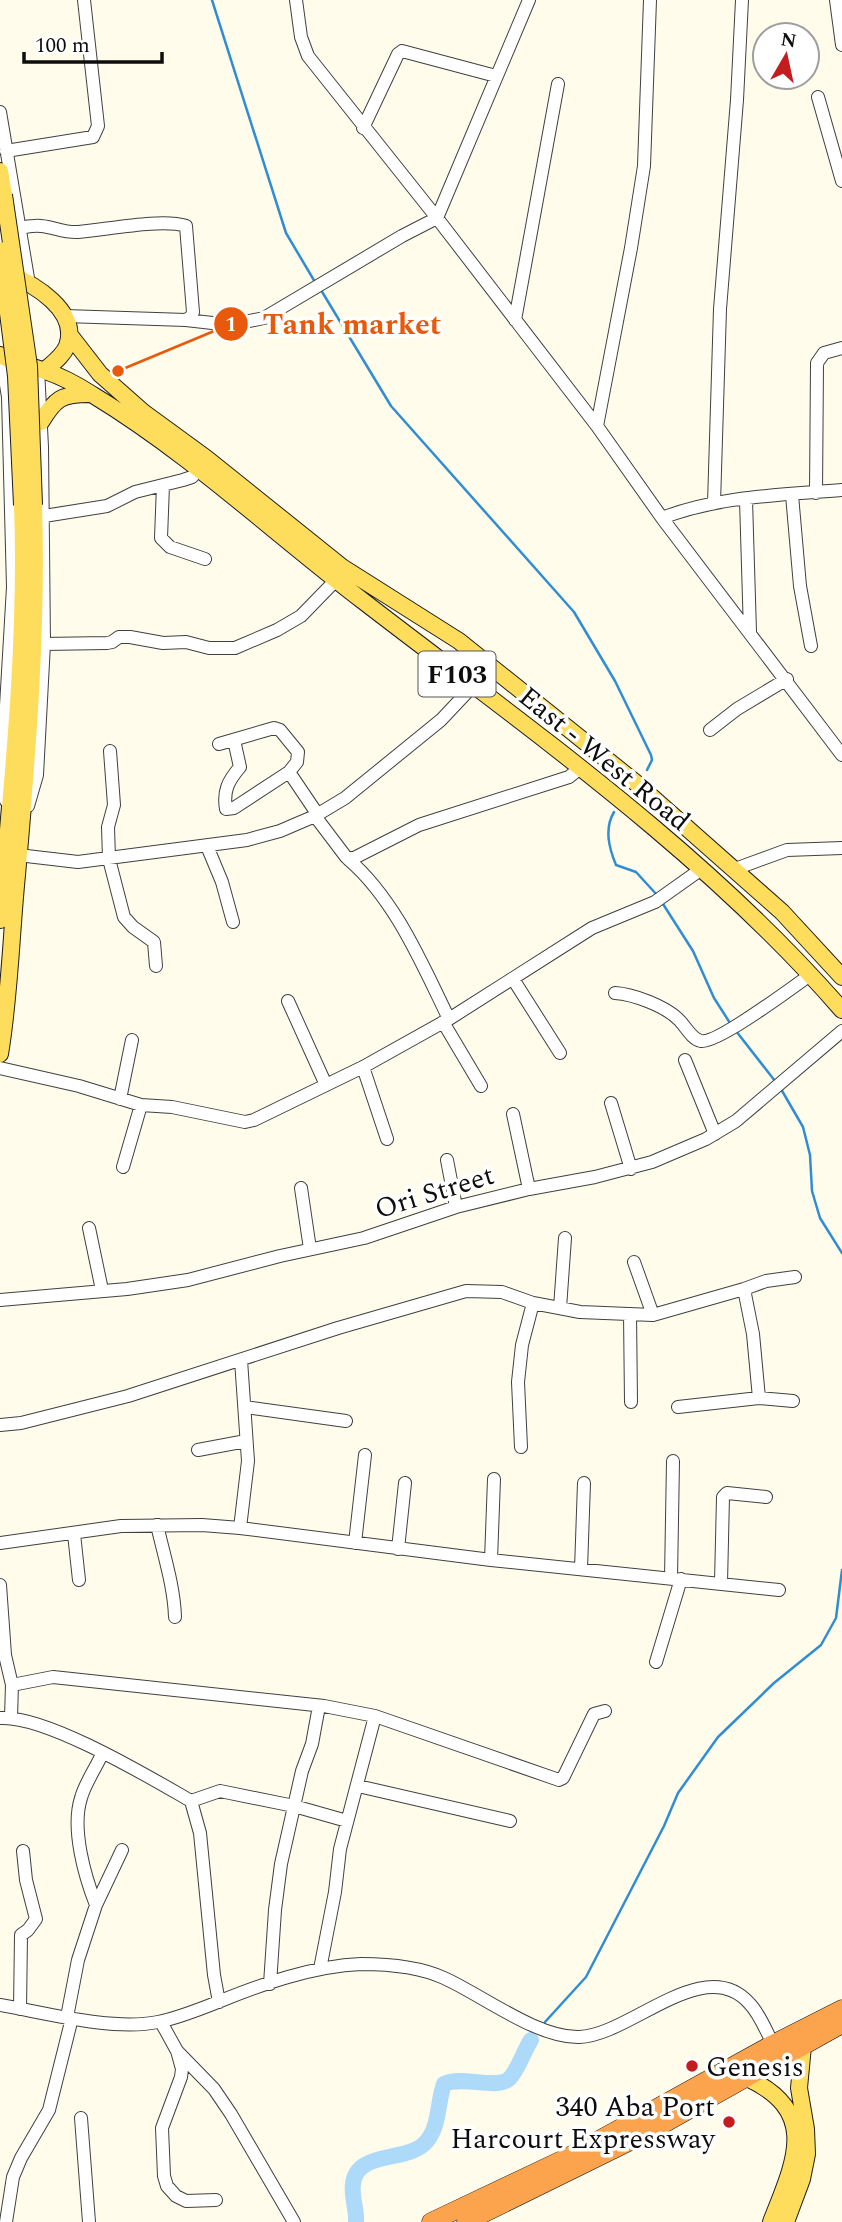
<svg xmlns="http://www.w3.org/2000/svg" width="842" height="2222" font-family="Spectral,serif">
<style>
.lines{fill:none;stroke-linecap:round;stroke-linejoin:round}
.stream{stroke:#308dd5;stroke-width:2.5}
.river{stroke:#aedafa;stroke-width:16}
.minor-casing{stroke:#404040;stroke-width:14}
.major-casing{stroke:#1e1e1e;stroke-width:18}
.highway-casing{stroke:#1e1e1e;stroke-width:19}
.minor{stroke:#fff;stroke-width:12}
.major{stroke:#ffdd5c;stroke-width:16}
.highway{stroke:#fca34d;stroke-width:18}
.major-bridge-casing{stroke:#1e1e1e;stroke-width:18;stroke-linecap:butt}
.major-bridge{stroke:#ffdd5c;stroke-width:16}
.poi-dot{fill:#c41d1f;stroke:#fff;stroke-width:2.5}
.labels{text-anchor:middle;stroke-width:7;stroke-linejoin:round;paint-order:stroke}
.shield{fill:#fff;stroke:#565656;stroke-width:2}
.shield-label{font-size:26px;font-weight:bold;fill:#0d0d0d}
.street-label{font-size:28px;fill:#0d0d0d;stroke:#fff}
.poi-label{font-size:28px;fill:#0d0d0d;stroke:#fff;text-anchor:start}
.leader{fill:none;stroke:#e8590c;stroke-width:2.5}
.callout-dot{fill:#e8590c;stroke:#fff;stroke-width:2.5}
.mark-label{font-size:21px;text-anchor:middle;font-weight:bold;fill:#fff}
.callout-label{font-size:30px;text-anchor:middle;font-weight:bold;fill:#e8590c;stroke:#fff;stroke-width:7;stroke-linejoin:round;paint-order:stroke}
</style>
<rect width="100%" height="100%" fill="#fffcec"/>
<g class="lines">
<!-- stream -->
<path class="stream" d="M212 0 286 233 315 282
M321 290 391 406 574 612 615 681 651 755 652 760 647 770
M614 812C604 829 609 848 616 865L636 872 657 895
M663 904 693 951 714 998 730 1023
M736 1031 775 1081
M781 1089 803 1127 810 1155 812 1191 820 1218 842 1253
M545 2022 586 1977 664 1826 678 1793 718 1737 774 1683 821 1645 836 1618 842 1570"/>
<!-- river -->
<path class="river" d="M356 2222C357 2209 351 2197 353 2184 356 2151 405 2162 424 2144 440 2129 437 2103 444 2084 462 2075 496 2090 509 2079 519 2069 523 2052 531 2040"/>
<defs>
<path id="minor" d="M529 0 437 218 597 426 662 518 842 755
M836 0 842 45
M818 97 842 181
M0 112 29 284
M363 128 398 54 402 51 496 76
M6 151 93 137 98 126 84 0
M19 228C26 227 34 225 41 226 54 227 64 233 78 232 106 230 161 218 186 226L193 312 191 317 186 320
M65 316 186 320 230 325 264 318 402 236 437 218 308 56 301 37 296 0
M515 320 558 84
M0 365 4 373 8 397 13 587 2 774 6 801
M597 426 631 248 644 166 650 0
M163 485 161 538 170 547 205 559
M816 493 817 363 824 353 842 348
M792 495 800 586 811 646
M746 500 750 632
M714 503 720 309 737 100 742 0
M44 516 107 506 135 492 183 480 192 477 198 470
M662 518C718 496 783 495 842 490
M44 644 107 643 112 642 119 637H130L163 643 186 642 209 648H235L277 630 301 616 336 580
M710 730 737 709 787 679
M234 740 240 767C228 781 223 791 226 809L234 808 289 772
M219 744 274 728 280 730 298 752 297 762 289 772 318 815
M110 751 114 805 108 827 109 859 124 917 133 927 154 942 156 966
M28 806 37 775 44 644 42 447 38 369
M315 816 346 857 352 859 419 825 569 777 580 768
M207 846 222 882 233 922
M18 855 78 862 247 840 280 831 315 816 345 798 441 720 473 686
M348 859C395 899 422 964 449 1019
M735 869 787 850 842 848
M513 979 560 1053
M615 993C633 994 665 1006 678 1019 685 1025 691 1039 701 1041 717 1044 793 987 810 975
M288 1001 326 1085
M443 1022 481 1086
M685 1060 715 1134
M363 1067 387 1139
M0 1068 79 1086 141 1105 172 1107 245 1122 254 1120 363 1067 449 1019 592 928 655 902 700 870
M120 1099 132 1040
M611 1103 631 1169
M513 1114 529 1189
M447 1160 456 1207
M123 1167 141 1105
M301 1188 310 1249
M89 1228 102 1290
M634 1262 653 1315
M744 1289 753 1334 759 1398
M0 1300 127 1289 188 1280 280 1256 364 1238 456 1207 529 1189 595 1177 652 1162 706 1139 736 1121 842 1031
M560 1308 565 1238
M630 1314 631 1402
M245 1407 346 1421
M678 1407 759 1398 793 1401
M0 1425 21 1423 128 1396 338 1328 466 1291 502 1292 533 1303 580 1312 653 1315 744 1289 766 1281 795 1277
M521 1447 518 1382 522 1345 533 1303
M198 1450 246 1441
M157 1525C164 1556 174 1586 175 1617
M240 1528 248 1461 241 1360
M74 1534 79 1580
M0 1543 121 1526 202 1525 240 1528 491 1560 779 1590
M355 1543 365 1455
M398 1549 405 1483
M491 1560 494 1479
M581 1569 584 1483
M671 1578 673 1461
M721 1583 723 1497 727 1493 766 1497
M0 1585 5 1655 12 1685 11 1717
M656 1662 681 1579
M12 1685 53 1677 324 1706 375 1716 559 1780 563 1778 594 1714 605 1711
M0 1718C46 1715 149 1777 191 1801L200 1833 214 1975 219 2002
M358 1786 510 1821
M191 1801 220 1791 294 1806 347 1821
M96 1905C85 1877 71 1829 81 1798 85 1783 96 1768 102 1754
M320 1969 335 1892 340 1849 375 1716
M270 1984 275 1910 281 1864 302 1771 312 1744 319 1706
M0 2005C46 2013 112 2031 158 2022 178 2018 198 2010 218 2002 262 1984 313 1966 361 1964 387 1964 420 1967 444 1978 482 1995 537 2038 579 2037 629 2036 704 1953 749 2003 760 2014 766 2031 773 2044
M20 2009 21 1935 28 1930 36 1919 26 1880 23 1851
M67 2017 78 1960 96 1905 122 1850
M161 2022 177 2051 214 2089 231 2114 294 2222
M177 2051 182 2069 181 2077 162 2128 164 2176 167 2186 176 2196 186 2201 216 2200
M81 2118 89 2222
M6 2222 13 2177 21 2158 49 2110 72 2018"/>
<path id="major" d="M0 171 4 195
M7 273C34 284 80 311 67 346 63 356 53 363 45 370
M69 334 100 374 143 412 206 458 342 567 459 641 636 783 782 912 842 977
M0 355C16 364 29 365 45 371 61 376 79 386 93 395 190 454 274 533 363 601 529 729 704 851 842 1010
M41 422C55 399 61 394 89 394
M0 920C12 782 27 644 22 505
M0 1054C10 994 11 935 17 875 28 751 38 629 34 505
M747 2078C821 2112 794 2163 771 2222
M786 2222 802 2179 807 2154 806 2129 799 2088 803 2046"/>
<path id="highway" d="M431 2222 568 2157 773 2044 842 2009
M466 2222 651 2131 842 2024"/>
</defs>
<!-- minor casing -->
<use href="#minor" class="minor-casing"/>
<!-- major casing -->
<use href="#major" class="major-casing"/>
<!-- highway casing -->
<use href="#highway" class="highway-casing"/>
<!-- minor -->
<use href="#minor" class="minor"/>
<!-- major -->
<use href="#major" class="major"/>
<!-- highway -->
<use href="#highway" class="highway"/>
<defs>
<path id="major-bridge" d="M4 195 29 366 34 505
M0 250 16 376 22 505"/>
</defs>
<!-- major-bridge casing -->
<use href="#major-bridge" class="major-bridge-casing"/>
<!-- major-bridge -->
<use href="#major-bridge" class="major-bridge"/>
</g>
<!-- markers -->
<g class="poi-dot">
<circle cx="692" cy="2066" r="7"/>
<circle cx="729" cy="2122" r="7"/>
</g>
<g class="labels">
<!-- shield labels -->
<rect class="shield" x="418.5" y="651.5" width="77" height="45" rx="5"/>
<g class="shield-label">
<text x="457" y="683">F103</text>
</g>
<!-- street labels -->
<g class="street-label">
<text transform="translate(605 758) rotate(39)" y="10">East - West Road</text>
<text transform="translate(434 1191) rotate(-17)" y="10">Ori Street</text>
</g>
<!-- poi labels -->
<g class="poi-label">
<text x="706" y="2076">Genesis</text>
<text x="715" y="2116" text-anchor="end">340 Aba Port<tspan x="715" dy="32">Harcourt Expressway</tspan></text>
</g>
</g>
<!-- callouts -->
<path class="leader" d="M118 371L231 324"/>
<g class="callout-dot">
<circle cx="118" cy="371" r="7"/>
<circle cx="231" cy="324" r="18"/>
</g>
<g class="mark-label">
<text x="231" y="331">1</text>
</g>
<g class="callout-label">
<text x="352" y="334">Tank market</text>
</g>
<!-- north arrow -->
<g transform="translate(786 56) rotate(9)"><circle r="33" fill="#ffffff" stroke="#9e9e9e" stroke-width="2"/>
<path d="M0-5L12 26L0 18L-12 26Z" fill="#c41d1f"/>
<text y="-10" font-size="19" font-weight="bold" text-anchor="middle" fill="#0d0d0d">N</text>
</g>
<!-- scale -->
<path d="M24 52v10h138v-10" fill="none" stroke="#0d0d0d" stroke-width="3.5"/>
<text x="35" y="52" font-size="21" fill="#0d0d0d" stroke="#ffffff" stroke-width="5" paint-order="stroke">100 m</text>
</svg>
